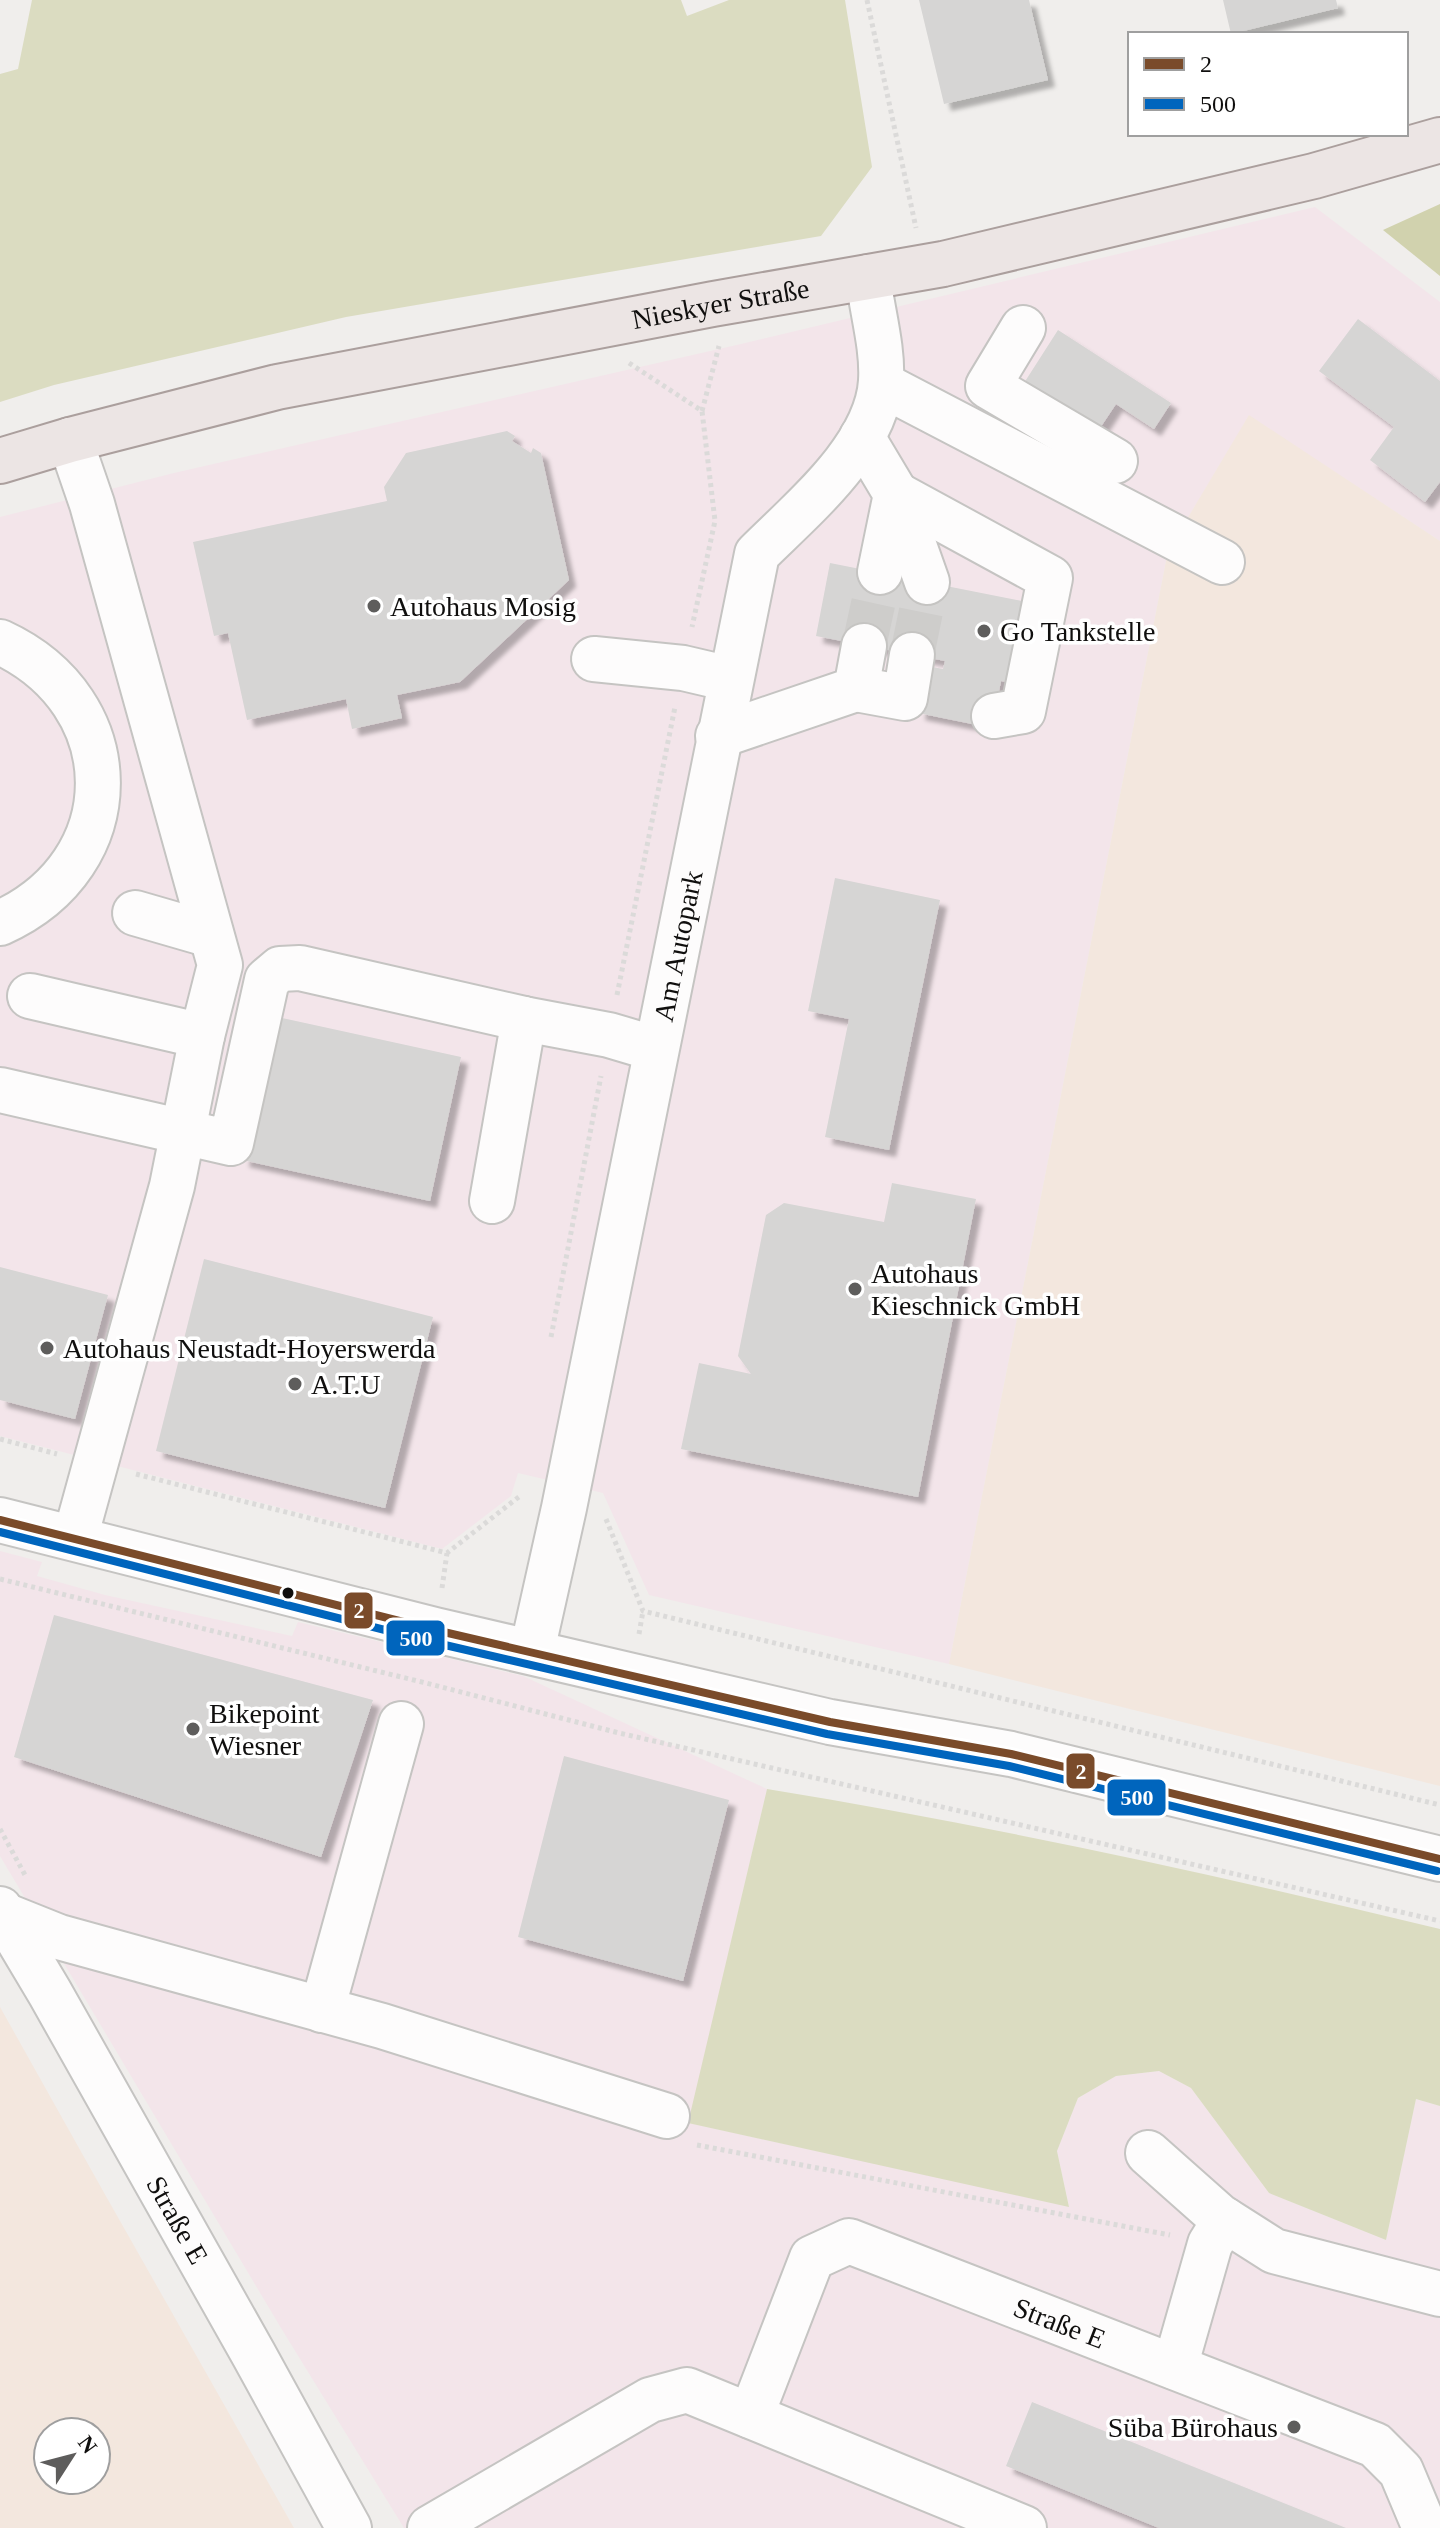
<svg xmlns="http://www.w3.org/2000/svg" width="1440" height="2528" font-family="Georgia,serif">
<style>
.commercial{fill:#f3e5ea}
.industrial{fill:#f3e7de;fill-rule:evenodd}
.green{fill:#dbdcc1}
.forest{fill:#d1d2ae}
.building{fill:#d6d5d4;filter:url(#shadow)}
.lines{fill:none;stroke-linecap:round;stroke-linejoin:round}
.minor-tunnel{stroke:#cecdcb;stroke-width:44;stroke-dasharray:44 22;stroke-linecap:butt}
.minor-casing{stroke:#c5c4c2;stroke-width:48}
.major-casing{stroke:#ab9f9d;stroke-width:48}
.path{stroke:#dbdad9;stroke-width:5;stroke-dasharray:4 4;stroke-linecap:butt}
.minor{stroke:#fdfcfc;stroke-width:44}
.major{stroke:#ece5e4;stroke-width:44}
.bus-1-casing{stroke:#fff;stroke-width:14}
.bus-2-casing{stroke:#fff;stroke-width:14}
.bus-1{stroke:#7a4b2a;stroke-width:8}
.bus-2{stroke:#0065bd;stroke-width:8}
.poi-dot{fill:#5e5d5c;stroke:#fff;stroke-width:3}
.bus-dot{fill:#100f0e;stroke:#fff;stroke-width:3}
.labels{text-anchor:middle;stroke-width:7;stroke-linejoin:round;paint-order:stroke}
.street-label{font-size:28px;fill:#100f0e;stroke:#fff}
.poi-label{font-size:28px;fill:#100f0e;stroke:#fff;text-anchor:start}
.line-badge{stroke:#fff;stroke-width:3}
.badge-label{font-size:22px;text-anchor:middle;font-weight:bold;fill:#fff}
</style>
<defs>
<filter id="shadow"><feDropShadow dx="7" dy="7" stdDeviation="2" flood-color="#0004"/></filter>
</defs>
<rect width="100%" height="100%" fill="#f0eeec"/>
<!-- commercial -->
<path class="commercial" d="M1315 207 1440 302V541L1249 416 1168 551 949 1664 649 1595 603 1493 518 1473 511 1496 442 1549 0 1436V517L174 473 741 344Z
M0 1551 42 1562 37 1576 105 1595 292 1636 298 1622 523 1676 767 1789 689 2123 1069 2206 1057 2151 1078 2098 1116 2076 1159 2071 1191 2088 1269 2193 1386 2240 1416 2099 1440 2106V2528H404L281 2328 0 1856Z"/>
<!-- industrial -->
<path class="industrial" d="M1249 415 1440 541V1786L949 1664 1168 551Z
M0 2007 107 2198 294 2528H0ZM48 2432H96V2480H48Z"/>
<!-- green -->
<path class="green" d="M32 0H681L687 16 729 0H845L872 167 821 236 346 317 54 385 0 402V74L18 69Z
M767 1789C993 1826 1217 1875 1440 1929V2106L1416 2099 1386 2240 1269 2193 1191 2088 1159 2071 1116 2076 1078 2098 1057 2151 1069 2207 688 2123Z"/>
<!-- forest -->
<path class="forest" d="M1440 204V276L1383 230Z"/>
<!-- building -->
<path class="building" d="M919 0H1029L1048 80 944 104Z
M1223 0H1336L1338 8 1231 34Z
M1358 319 1440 381V482L1425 502 1370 460 1394 427 1319 371Z
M1058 330 1171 403 1154 429 1116 404 1098 431 1024 383Z
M507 431 515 436 512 441 531 453 533 448 541 453 569 580 460 682 397 695 402 718 352 729 346 699 247 720 228 633 214 636 193 542 387 501 384 487 406 453Z
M830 563 1022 601 1006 682 1001 681 992 728 918 713 927 666 943 669 945 661 816 636Z
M835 878 940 900 889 1150 825 1137 849 1019 808 1011Z
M273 1016 461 1057 430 1201 242 1160Z
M892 1183 976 1199 918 1497 681 1449 699 1363 751 1374 738 1356 766 1215 784 1203 884 1222Z
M204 1259 433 1317 385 1508 156 1451Z
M0 1267 108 1295 75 1419 0 1400Z
M54 1615 373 1700 321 1857 14 1757Z
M564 1756 729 1800 683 1981 518 1937Z
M1032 2402 1346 2528H1159L1006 2466Z"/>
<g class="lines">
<!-- minor-tunnel -->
<path class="minor-tunnel" d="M864 646 880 572
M912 655 927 582"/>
<defs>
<g id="minor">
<path d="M1023 328 988 386 1115 461"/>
<path d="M881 384 1222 562"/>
<path d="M862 437 896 494 880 572"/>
<path d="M70 440 92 504 220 965 202 1036 172 1186 75 1538"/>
<path d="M896 494 1050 578 1023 711 994 716"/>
<path d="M896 494 927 582"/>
<path d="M0 642C130 702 131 864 0 923"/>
<path d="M594 659 683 668 730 679"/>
<path d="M856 689 905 698 912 655"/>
<path d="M718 736 856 689 864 646"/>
<path d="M135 913 211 935"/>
<path d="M30 996 202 1036"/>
<path d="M0 1090 231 1143 267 980 280 969 300 968 524 1019 609 1035 656 1049"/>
<path d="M492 1201 524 1019"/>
<path d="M0 1520 435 1630 830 1722 1011 1754 1440 1859"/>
<path id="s1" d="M532 1651 564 1508 757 554C801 510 877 448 881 381 883 347 872 311 868 277"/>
<path id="s2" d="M0 1909 50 1993 254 2355 349 2528"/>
<path d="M4 1915 59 1937 382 2026 667 2116"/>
<path d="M322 2010 401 1724"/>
<path d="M1148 2153 1219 2216 1274 2251 1440 2294"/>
<path d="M1175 2367 1210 2244 1225 2220"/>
<path id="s3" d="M751 2416 812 2258 849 2241 1375 2445 1401 2471 1425 2528"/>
<path d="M430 2528 650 2400 687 2390 1024 2528"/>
</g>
<g id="major">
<path id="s4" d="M0 461 70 440 277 387 713 304 943 264 1314 176 1440 140"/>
</g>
</defs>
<!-- minor casing -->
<use href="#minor" class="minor-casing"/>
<!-- major casing -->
<use href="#major" class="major-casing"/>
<!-- path -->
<path class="path" d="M867 0 916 228
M629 363 702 411 715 521 692 627
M702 411 719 346
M617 995 675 707
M551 1337 601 1076
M0 1439 57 1454
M136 1474 447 1553 520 1496
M606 1519 643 1611 1440 1805
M0 1579 426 1683 619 1733 1440 1921
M442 1588 447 1553
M639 1634 643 1611
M0 1829 25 1875
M697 2145 1170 2235"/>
<!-- minor -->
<use href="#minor" class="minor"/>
<!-- major -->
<use href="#major" class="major"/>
<defs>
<path id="bus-1" d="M0 1520 435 1630 830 1722 1011 1754 1440 1859"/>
<path id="bus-2" d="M0 1532 432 1642 827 1734 1009 1766 1437 1871"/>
</defs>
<!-- bus-1 casing -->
<use href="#bus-1" class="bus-1-casing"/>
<!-- bus-2 casing -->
<use href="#bus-2" class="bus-2-casing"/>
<!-- bus-1 -->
<use href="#bus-1" class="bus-1"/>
<!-- bus-2 -->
<use href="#bus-2" class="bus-2"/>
</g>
<!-- markers -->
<g class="poi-dot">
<circle cx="374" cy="606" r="8"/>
<circle cx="984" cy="631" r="8"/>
<circle cx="855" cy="1289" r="8"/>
<circle cx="47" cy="1348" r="8"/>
<circle cx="295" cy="1384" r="8"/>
<circle cx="193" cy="1729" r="8"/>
<circle cx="1294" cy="2427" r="8"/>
</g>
<circle class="bus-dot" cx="288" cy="1593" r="7"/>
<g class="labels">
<!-- street labels -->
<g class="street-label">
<text dy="10" stroke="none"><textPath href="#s4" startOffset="738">Nieskyer Straße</textPath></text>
<text dy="10" stroke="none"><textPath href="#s1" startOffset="720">Am Autopark</textPath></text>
<text dy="10" stroke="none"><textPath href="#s2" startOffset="358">Straße E</textPath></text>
<text dy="10" stroke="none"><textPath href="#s3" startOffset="436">Straße E</textPath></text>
</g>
<!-- poi labels -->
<g class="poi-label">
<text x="390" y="616">Autohaus Mosig</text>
<text x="1000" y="641">Go Tankstelle</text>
<text x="871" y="1283">Autohaus<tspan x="871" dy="32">Kieschnick GmbH</tspan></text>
<text x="63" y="1358">Autohaus Neustadt-Hoyerswerda</text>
<text x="311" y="1394">A.T.U</text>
<text x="209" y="1723">Bikepoint<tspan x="209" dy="32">Wiesner</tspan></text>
<text x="1278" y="2437" text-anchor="end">Süba Bürohaus</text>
</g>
</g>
<g class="line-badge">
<rect x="343" y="1591" width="31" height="39" rx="8" fill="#7a4b2a"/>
<rect x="385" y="1619" width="61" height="38" rx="8" fill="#0065bd"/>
<rect x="1065" y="1752" width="31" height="38" rx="8" fill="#7a4b2a"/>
<rect x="1106" y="1778" width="61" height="39" rx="8" fill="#0065bd"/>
</g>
<g class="badge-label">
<text x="359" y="1618">2</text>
<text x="416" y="1646">500</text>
<text x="1081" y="1779">2</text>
<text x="1137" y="1805">500</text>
</g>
<!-- legend -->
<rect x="1128" y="32" width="280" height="104" fill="#ffffff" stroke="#9f9f9f" stroke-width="2"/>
<rect x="1144" y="58" width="40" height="12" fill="#7a4b2a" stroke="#9f9f9f" stroke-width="2"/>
<text x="1200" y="72" font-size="24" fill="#100f0e">2</text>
<rect x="1144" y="98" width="40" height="12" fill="#0065bd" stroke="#9f9f9f" stroke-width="2"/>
<text x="1200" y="112" font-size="24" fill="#100f0e">500</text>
<!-- north arrow -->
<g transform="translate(72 2456) rotate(54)"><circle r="38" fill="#ffffff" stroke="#9f9f9f" stroke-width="2"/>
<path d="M0-6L14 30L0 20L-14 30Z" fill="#5e5d5c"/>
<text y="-12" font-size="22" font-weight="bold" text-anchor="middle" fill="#100f0e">N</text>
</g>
</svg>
